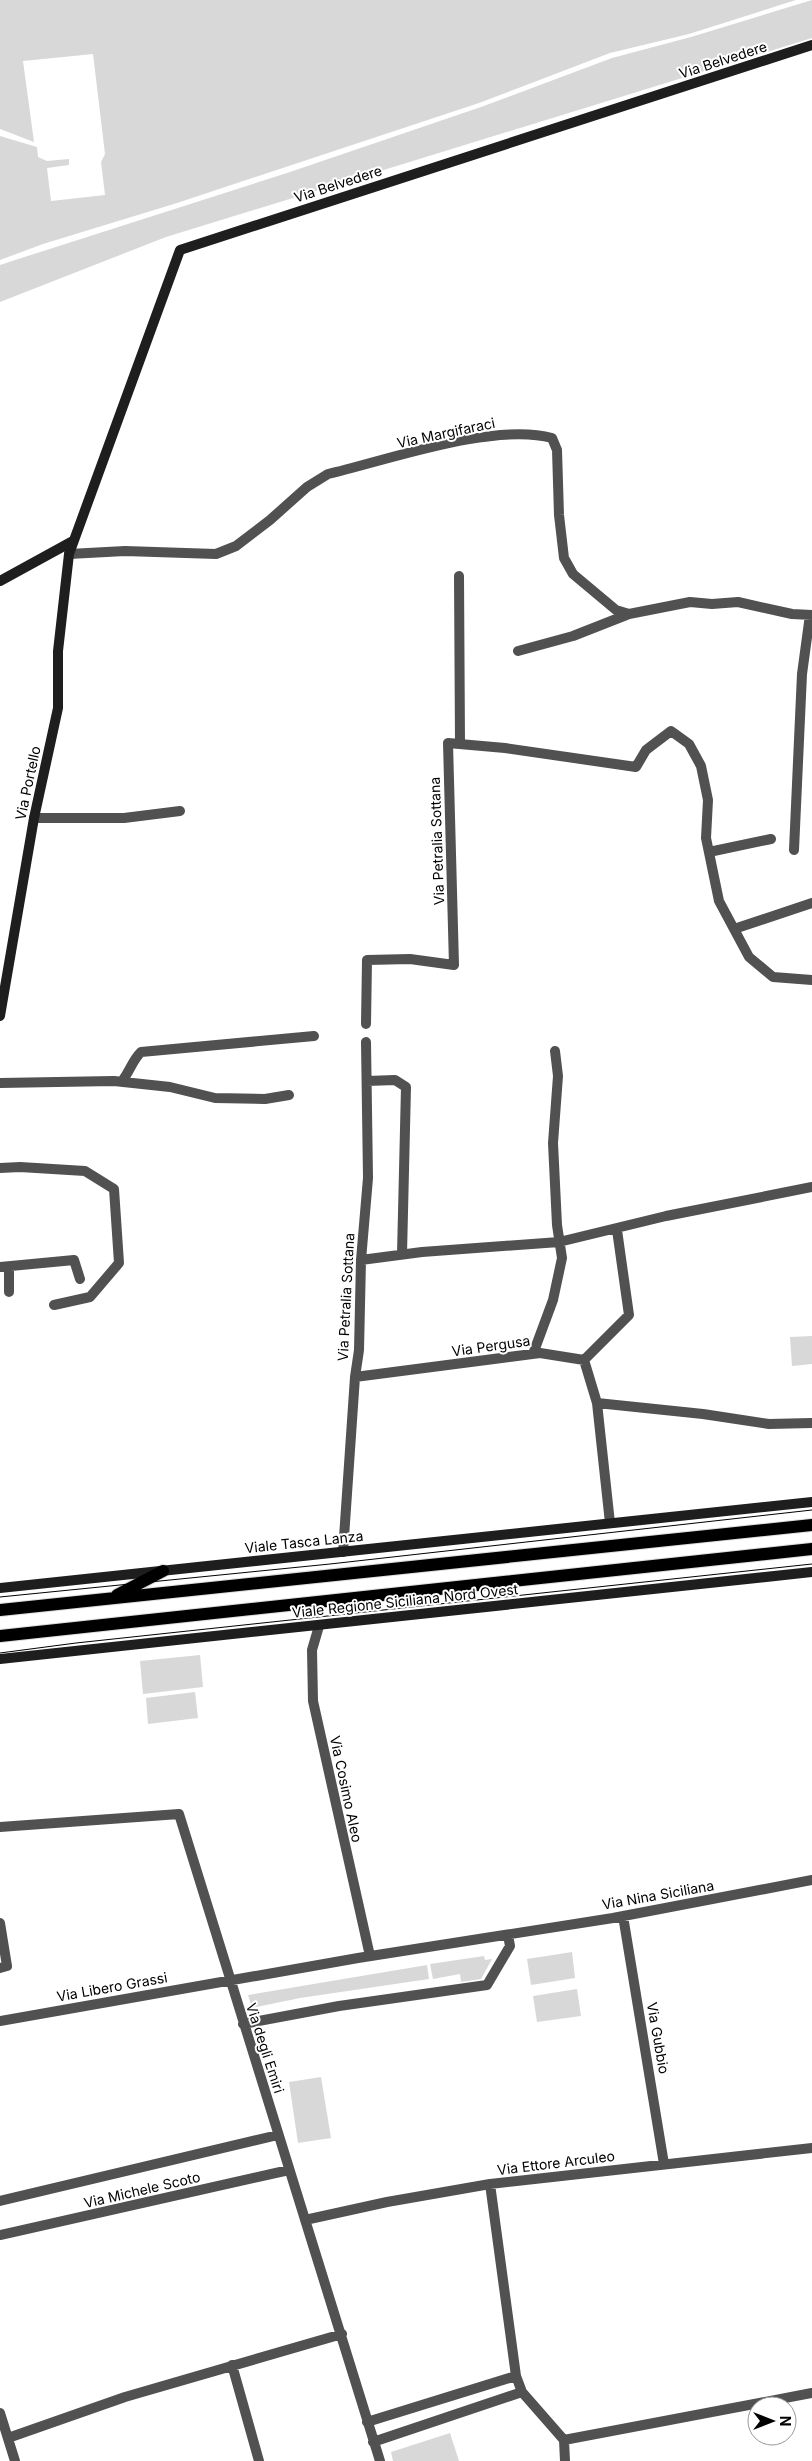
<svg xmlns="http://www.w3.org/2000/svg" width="812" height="2461" font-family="Inter,sans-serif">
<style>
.green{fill:#d8d8d8}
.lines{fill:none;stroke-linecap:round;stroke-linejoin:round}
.primary-casing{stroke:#dbdbdb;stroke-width:14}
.street{stroke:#515151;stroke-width:10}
.secondary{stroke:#1e1e1e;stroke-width:10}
.primary{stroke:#000;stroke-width:12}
.tram{stroke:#000;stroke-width:1}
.labels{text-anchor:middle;stroke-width:4;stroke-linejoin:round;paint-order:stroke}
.street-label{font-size:14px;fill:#000;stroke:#fff}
</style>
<rect width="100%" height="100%" fill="#fff"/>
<!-- green -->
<path class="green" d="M0 0H796L689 34 610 53 479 103 177 203 43 244 0 260V136L37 147 38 157 47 161 69 159V165L47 168 51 201 105 195 101 162 105 154 93 54 23 61 34 142 0 129Z
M812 0V38L166 237 0 302V265L9 262 290 172 481 107 612 58 691 37Z
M812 1336V1364L792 1366 790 1337Z
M200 1655 203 1687 143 1694 140 1661Z
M195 1692 198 1718 148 1724 146 1698Z
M572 1952 575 1978 531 1985 527 1959Z
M484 1956 485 1960 492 1959 481 1979 461 1982 460 1974 433 1979 430 1964Z
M427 1965 429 1979 300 1998 252 2008 248 1995Z
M577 1989 581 2016 537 2022 533 1996Z
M321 2077 331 2138 298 2143 289 2082Z
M450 2433 459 2461H393L391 2452Z"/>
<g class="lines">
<defs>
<path id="primary" d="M117 1595 163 1571
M0 1610 812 1525
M0 1636 812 1549"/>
</defs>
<!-- primary casing -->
<use href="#primary" class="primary-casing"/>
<!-- street -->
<path class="street" d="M69 554 125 551 216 554 236 546 270 520 307 487 328 474C388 460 494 422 552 438L557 450 559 515 564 558 573 574 616 610 629 614 690 602 712 604 738 602 792 614 812 615
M459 576 460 744
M518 651 573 636 629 614
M34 818H124L180 811
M794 850 802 674 810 615
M709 852 771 839
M734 929 812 903
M366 1024 367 960 410 959 454 965 448 743 505 748 636 767 646 750 671 731 689 744 701 766 708 800 706 838 719 901 749 957 773 977 812 980
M122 1081C130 1071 132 1061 141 1052L314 1036
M367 1081 395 1080 406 1087 402 1254
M0 1083 114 1081 170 1087 215 1098 265 1099 289 1095
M0 1168 20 1167 85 1171 114 1189 119 1263 90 1297 54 1305
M361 1260 422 1252 559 1242 666 1216 812 1187
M0 1267 74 1260 80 1279
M9 1267V1292
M533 1354 553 1300 562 1258 557 1225 553 1143 558 1076 555 1051
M584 1360 629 1315 617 1230
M355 1377 540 1353 584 1360 597 1403 610 1523
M597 1403 703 1414 769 1424 812 1423
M343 1552 355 1377 359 1350 361 1260 368 1178 366 1042
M319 1626 312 1650 313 1701 370 1956
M0 1827 179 1814 380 2461
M623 1916 664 2164
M0 1923 7 1966 0 1968
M0 2021 358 1958 613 1918 812 1880
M243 2024 339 2006 487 1985 510 1946 508 1935
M490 2184 516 2376 522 2392
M0 2201 278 2135
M305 2220 387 2202 490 2184 812 2148
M0 2235 289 2170
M232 2365 259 2461
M0 2413 15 2461
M367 2422 516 2376
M8 2438 125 2397 342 2334
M564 2440 565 2461
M373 2442 522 2392 564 2440 812 2393"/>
<!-- secondary -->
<path class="secondary" d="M0 581 73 541
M0 1016 34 818 58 708V651L69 554 180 250 812 45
M0 1588 812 1502
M0 1659 812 1572"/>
<!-- primary -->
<use href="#primary" class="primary"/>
<!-- tram -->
<path class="tram" d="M0 1597 330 1564 812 1510
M0 1653 76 1643 812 1564"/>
</g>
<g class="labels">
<!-- street labels -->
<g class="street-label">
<text transform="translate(723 60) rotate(-18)" y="5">Via Belvedere</text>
<text transform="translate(338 184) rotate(-18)" y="5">Via Belvedere</text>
<text transform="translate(446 433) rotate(-12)" y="5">Via Margifaraci</text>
<text transform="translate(28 783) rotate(-78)" y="5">Via Portello</text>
<text transform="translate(437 841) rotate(-92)" y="5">Via Petralia Sottana</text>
<text transform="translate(346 1297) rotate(-87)" y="5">Via Petralia Sottana</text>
<text transform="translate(491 1346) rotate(-8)" y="5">Via Pergusa</text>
<text transform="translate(304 1542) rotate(-6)" y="5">Viale Tasca Lanza</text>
<text transform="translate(405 1601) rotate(-6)" y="5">Viale Regione Siciliana Nord Ovest</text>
<text transform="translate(346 1789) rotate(78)" y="5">Via Cosimo Aleo</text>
<text transform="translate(658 1895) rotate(-10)" y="5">Via Nina Siciliana</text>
<text transform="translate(112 1987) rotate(-10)" y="5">Via Libero Grassi</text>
<text transform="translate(658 2038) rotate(80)" y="5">Via Gubbio</text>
<text transform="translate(265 2048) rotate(72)" y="5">Via degli Emiri</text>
<text transform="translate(556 2163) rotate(-7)" y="5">Via Ettore Arculeo</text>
<text transform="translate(142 2190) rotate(-13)" y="5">Via Michele Scoto</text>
</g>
</g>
<!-- north arrow -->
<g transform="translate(772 2421) rotate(90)"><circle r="24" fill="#ffffff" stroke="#999999"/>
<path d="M0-4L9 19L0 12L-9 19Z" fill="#000000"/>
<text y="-8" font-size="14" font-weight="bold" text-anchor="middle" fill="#000000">N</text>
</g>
</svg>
